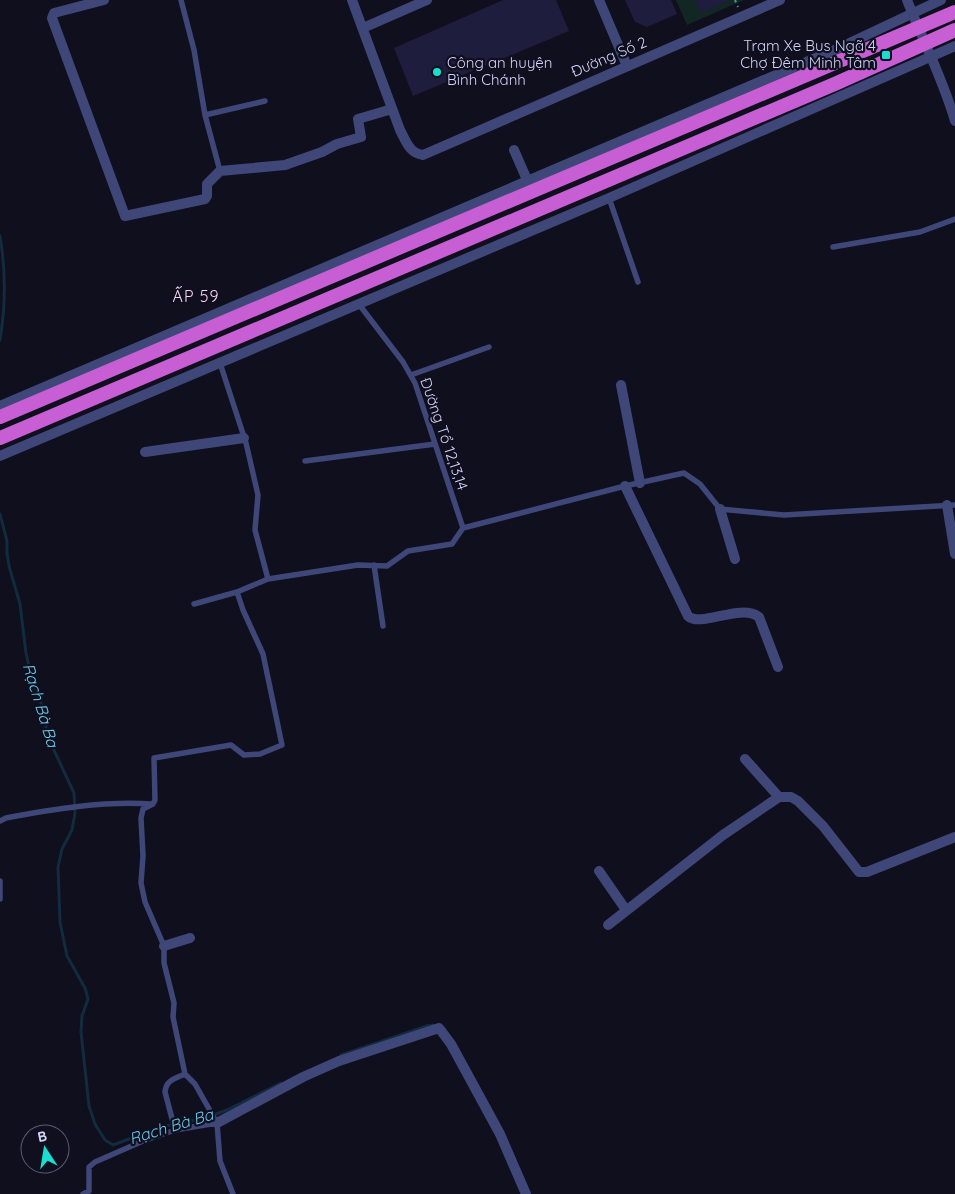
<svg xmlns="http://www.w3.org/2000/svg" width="955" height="1194" font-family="Quicksand,sans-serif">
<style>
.green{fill:#122723}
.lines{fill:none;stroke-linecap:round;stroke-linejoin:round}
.stream{stroke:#122b3e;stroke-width:3}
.building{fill:#1e1d3d}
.path{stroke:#3ba48b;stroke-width:2;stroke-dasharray:2.5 4;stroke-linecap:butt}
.service{stroke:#3f4778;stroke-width:5.5}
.minor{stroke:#3f4778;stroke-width:10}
.tertiary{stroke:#3f4778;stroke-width:10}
.trunk{stroke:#c75ed4;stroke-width:14}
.poi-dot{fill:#19decf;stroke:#0f0f1e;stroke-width:2}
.labels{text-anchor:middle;stroke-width:4.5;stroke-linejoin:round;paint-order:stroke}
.poi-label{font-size:15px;fill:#d1d3fa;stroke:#0f0f1e;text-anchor:end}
.street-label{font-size:15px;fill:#d1d3fa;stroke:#0f0f1e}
.neighbourhood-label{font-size:16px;letter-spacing:1px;fill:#fad3f3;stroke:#0f0f1e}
.water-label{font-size:16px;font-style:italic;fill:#6ac9ee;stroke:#0f0f1e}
</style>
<rect width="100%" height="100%" fill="#0f0f1e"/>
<!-- green -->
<path class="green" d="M676 0H744L687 25Z"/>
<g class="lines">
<!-- stream -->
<path class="stream" d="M0 236C6 272 6 305 0 340
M0 514 7 541V553L9 566 20 604 26 653 32 679 43 709 46 721V733L74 793 75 813 72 830 62 849 58 867 60 922 67 956 85 988 88 999 82 1016 81 1032 89 1106 95 1124 105 1140 113 1145 161 1127 205 1118 227 1110 281 1083
M341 1055 427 1026 433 1025"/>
</g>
<!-- building -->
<path class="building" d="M503 0H556L569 31 413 96 394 48Z
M625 0H671L677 14 647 27 635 22Z
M695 0H730L701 13Z"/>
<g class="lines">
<!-- path -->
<path class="path" d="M735 0 738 7"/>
<!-- service -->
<path class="service" d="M181 0 194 50 205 115 220 171
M205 115 265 101
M609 198 638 282
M833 247 920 232 955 219
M358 303 403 362 415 383 463 528
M220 363 246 443 258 495 255 530 268 579 358 565 387 566 408 551 452 544 463 528 625 486 684 473 700 484 720 509 784 515 955 505
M411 375 489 347
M305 461 435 444
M374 565 383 626
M194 604 237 592
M0 821 6 818C53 809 103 801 151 804
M0 881V899
M175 1130 165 1092C166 1080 176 1078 185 1074
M83 1194 89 1191V1167L95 1162 143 1141 175 1130 217 1123
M233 1194 220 1161 217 1123 195 1084 185 1074 173 1017 174 1003 164 963V946L145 902 141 883 143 856 141 818 143 809 153 804 155 800 154 758 231 745 244 755 260 754 282 745 263 654 243 610 237 592 268 579"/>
<!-- minor -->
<path class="minor" d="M104 0 54 13 52 18 125 216 205 199 207 196V184L220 171 285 165 322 152 337 144 361 137 358 119 392 109
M352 0 400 130C406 141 409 153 423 155L780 0
M599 0 627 66
M363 28 427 0
M514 150 528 182
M621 385 640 483
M145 452 244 438
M625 486 688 616C701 628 740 603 759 617L778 667
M947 505 955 554
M720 509 735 559
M745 759 779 797H791L798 801 823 826 859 872H867L955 837
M599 871 626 910
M608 925 723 835 779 797
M164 946 190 938
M217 1123 303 1077 339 1061 439 1028 451 1044 500 1134 526 1194"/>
<!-- tertiary -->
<path class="tertiary" d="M907 0C923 41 943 79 955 121
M0 406 839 48 941 0
M0 456 609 198 955 46"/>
<!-- trunk -->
<path class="trunk" d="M0 417 955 12
M0 438 837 83 955 30"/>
</g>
<!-- markers -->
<g class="poi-dot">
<rect x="881" y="50" width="10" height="10" rx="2.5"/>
<circle cx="437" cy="72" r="5"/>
</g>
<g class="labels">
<!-- poi labels -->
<g class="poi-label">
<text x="876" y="51">Trạm Xe Bus Ngã 4<tspan x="876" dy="17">Chợ Đêm Minh Tâm</tspan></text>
<text x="447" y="68" text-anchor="start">Công an huyện<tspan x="447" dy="17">Bình Chánh</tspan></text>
</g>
<!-- street labels -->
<g class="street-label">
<text transform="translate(609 57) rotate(-23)" y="5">Đường Số 2</text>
<text transform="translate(444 434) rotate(71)" y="5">Đường Tổ 12,13,14</text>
</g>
<!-- neighbourhood labels -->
<g class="neighbourhood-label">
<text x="196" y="302">ẤP 59</text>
</g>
<!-- water labels -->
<g class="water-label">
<text transform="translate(41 705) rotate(73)" y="6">Rạch Bà Ba</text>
<text transform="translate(171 1126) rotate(-17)" y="6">Rạch Bà Ba</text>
</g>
</g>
<!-- north arrow -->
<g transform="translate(45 1149) rotate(348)"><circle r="24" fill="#0f0f1e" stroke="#5d5d76"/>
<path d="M0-4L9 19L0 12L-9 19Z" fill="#19decf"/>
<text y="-8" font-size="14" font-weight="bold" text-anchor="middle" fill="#d1d3fa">B</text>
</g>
</svg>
